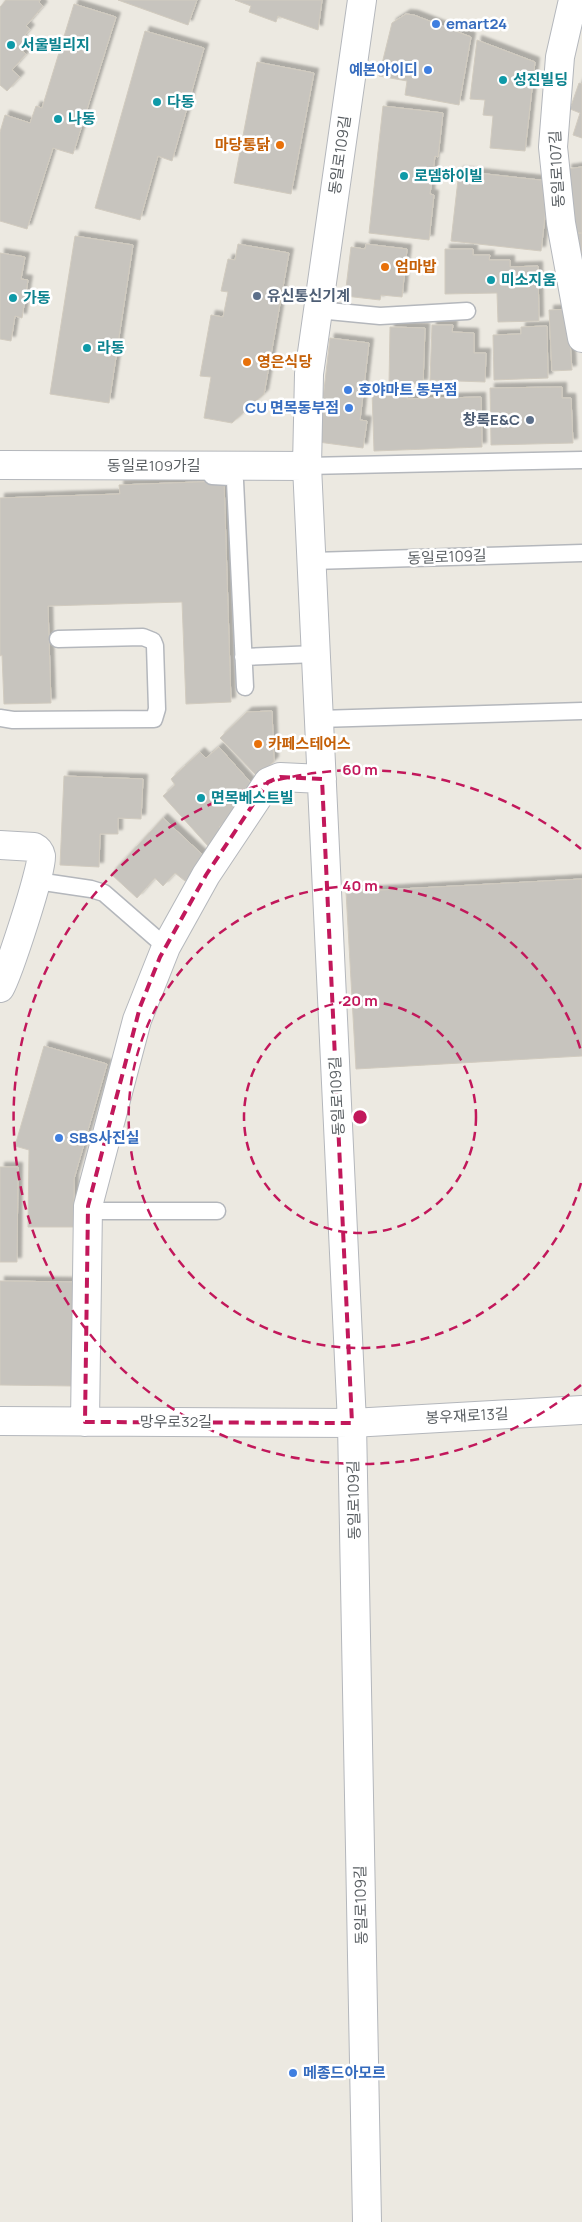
<svg xmlns="http://www.w3.org/2000/svg" width="582" height="2222" font-family="Manrope,'Noto Sans KR',sans-serif">
<style>
.building{fill:#c7c4be;stroke:#d1cbbf;filter:url(#shadow)}
.lines{fill:none;stroke-linecap:round;stroke-linejoin:round}
.service-casing{stroke:#b4b7bc;stroke-width:19}
.minor-casing{stroke:#b4b7bc;stroke-width:30}
.service{stroke:#fff;stroke-width:16}
.minor{stroke:#fff;stroke-width:28}
.marked{fill:none;stroke:#c2185b;stroke-width:4;stroke-dasharray:10 6;stroke-linejoin:round}
.ring{fill:none;stroke:#c2185b;stroke-width:2.5;stroke-dasharray:9 6}
.shop-dot{fill:#3f7fe0;stroke:#fff;stroke-width:2}
.culture-dot{fill:#0f9aa8;stroke:#fff;stroke-width:2}
.food-dot{fill:#e8710a;stroke:#fff;stroke-width:2}
.service-dot{fill:#5c6f8a;stroke:#fff;stroke-width:2}
.labels{text-anchor:middle;stroke-width:5;stroke-linejoin:round;paint-order:stroke}
.shop-label{font-size:15px;font-weight:bold;fill:#366cbe;stroke:#fff;text-anchor:start}
.culture-label{font-size:15px;font-weight:bold;fill:#0d838f;stroke:#fff;text-anchor:start}
.food-label{font-size:15px;font-weight:bold;fill:#c56008;stroke:#fff;text-anchor:start}
.street-label{font-size:15px;fill:#595e62;stroke:#fff}
.service-label{font-size:15px;font-weight:bold;fill:#4e5e75;stroke:#fff;text-anchor:start}
.centre{fill:#c2185b;stroke:#fff;stroke-width:2.5}
.ring-label{font-size:15px;text-anchor:middle;font-weight:bold;fill:#c2185b;stroke:#fff;stroke-width:5;stroke-linejoin:round;paint-order:stroke}
</style>
<defs>
<filter id="shadow"><feDropShadow dx="4.5" dy="-4.5" stdDeviation="1" flood-color="#0004"/></filter>
</defs>
<rect width="100%" height="100%" fill="#ece9e1"/>
<!-- building -->
<path class="building" d="M6 0H40L39 2 43 6 26 26 30 29 21 40 24 42 19 48 26 54 12 70 20 77 7 91 0 85V7Z
M118 0H197L188 25Z
M235 0H322L318 30 278 16 276 22 249 12 251 6Z
M74 4 116 17 73 154 53 148 27 229 0 221V132L5 115 30 123 36 106 42 108Z
M406 14 414 15 471 37 459 105 405 95 407 81 379 76 392 23Z
M145 31 204 48 172 161 158 156 140 220 95 208Z
M477 40 535 62 525 151 490 148 493 116 483 115 485 100 470 99Z
M257 62 314 73 291 194 234 183Z
M579 83 582 84V138L573 135 580 113 570 109Z
M383 106 443 113 438 157 435 156 430 194 434 195 429 240 369 233Z
M582 167V233H574L567 169Z
M459 171 549 181 541 251 451 241Z
M574 233H582V307Z
M75 236 133 245 109 403 50 394Z
M238 244 289 253 264 394 232 423 204 418 211 377 200 376 211 315 223 317 228 292 221 291 228 259 235 260Z
M366 244 407 249 402 297 381 295 380 300 345 296 351 247 365 249Z
M445 249H473V255H490L489 260H510V267L538 266 539 321 498 322 497 293 445 294Z
M0 253 25 257 21 279 28 280 22 318 15 316 11 341 0 339Z
M573 309 569 327 572 370 552 371 549 310Z
M432 325H453L452 332 474 333V353H486L485 382 430 380Z
M547 326 548 378 494 380 493 335 521 334V327Z
M390 327 425 328 423 384 389 383Z
M330 338 369 343 360 420 367 421 363 448 318 442Z
M562 387V398H571L573 443 491 445 490 388Z
M407 391V399L481 397 482 447 374 451 372 392Z
M224 481 231 702 186 704 182 602 48 606 51 703 4 704 2 655 0 656V498L120 494 119 485Z
M272 711 274 761 258 777 220 738 247 712Z
M219 747 252 784 231 803 237 810 219 827 223 832 208 846 163 796 175 785 171 779 200 752 206 758Z
M64 776 143 779 141 819 118 818V834H100L99 867 60 865Z
M163 818 206 858 185 881 175 873 163 886 155 878 137 898 111 874Z
M582 879V1056L356 1069 346 892Z
M44 1046 107 1064 74 1179V1227H28L29 1150 15 1146Z
M0 1167H18L17 1262H0Z
M0 1281 73 1282 72 1386 0 1385Z"/>
<g class="lines">
<defs>
<path id="service" d="M318 310 380 316 467 311
M307 466 582 460
M212 476 230 477 235 481 245 687
M312 561 582 553
M243 657 316 654
M0 718 13 720 154 719 157 709 155 646 153 641 143 637 58 639
M319 719 582 711
M37 881 91 889 104 893 166 947
M87 1211H217"/>
<path id="minor" d="M362 0 309 374 307 466 352 1423 367 2222
M573 0 560 57 553 147 561 223 582 338
M0 465 307 466
M0 845 34 847C38 849 40 851 41 856 43 869 8 974 0 988
M0 1421 352 1423 582 1410
M85 1422 88 1206 137 1020 166 947 206 875 268 782 280 777 322 779"/>
</defs>
<!-- service casing -->
<use href="#service" class="service-casing"/>
<!-- minor casing -->
<use href="#minor" class="minor-casing"/>
<!-- service -->
<use href="#service" class="service"/>
<!-- minor -->
<use href="#minor" class="minor"/>
</g>
<!-- marked area -->
<path class="marked" d="M280 777 322 779 352 1423 85 1422 88 1206 140 1007 160 957 206 875 268 782Z"/>
<!-- distance rings -->
<g class="ring">
<circle cx="360" cy="1117" r="116"/>
<path d="M581 1183A231 231 0 1 1 581 1051"/>
<path d="M581 1385A347 347 0 1 1 581 849"/>
</g>
<!-- markers -->
<g class="shop-dot">
<circle cx="436" cy="24" r="5"/>
<circle cx="428" cy="70" r="5"/>
<circle cx="348" cy="390" r="5"/>
<circle cx="349" cy="408" r="5"/>
<circle cx="59" cy="1138" r="5"/>
<circle cx="293" cy="2073" r="5"/>
</g>
<g class="culture-dot">
<circle cx="11" cy="45" r="5"/>
<circle cx="503" cy="80" r="5"/>
<circle cx="157" cy="102" r="5"/>
<circle cx="58" cy="119" r="5"/>
<circle cx="404" cy="176" r="5"/>
<circle cx="491" cy="280" r="5"/>
<circle cx="13" cy="298" r="5"/>
<circle cx="87" cy="348" r="5"/>
<circle cx="201" cy="798" r="5"/>
</g>
<g class="food-dot">
<circle cx="280" cy="145" r="5"/>
<circle cx="385" cy="267" r="5"/>
<circle cx="247" cy="362" r="5"/>
<circle cx="258" cy="744" r="5"/>
</g>
<g class="service-dot">
<circle cx="257" cy="296" r="5"/>
<circle cx="530" cy="420" r="5"/>
</g>
<g class="labels">
<!-- shop labels -->
<g class="shop-label">
<text x="446" y="29">emart24</text>
<text x="418" y="75" text-anchor="end">예본아이디</text>
<text x="358" y="395">호야마트 동부점</text>
<text x="339" y="413" text-anchor="end">CU 면목동부점</text>
<text x="69" y="1143">SBS사진실</text>
<text x="303" y="2078">메종드아모르</text>
</g>
<!-- culture labels -->
<g class="culture-label">
<text x="21" y="50">서울빌리지</text>
<text x="513" y="85">성진빌딩</text>
<text x="167" y="107">다동</text>
<text x="68" y="124">나동</text>
<text x="414" y="181">로뎀하이빌</text>
<text x="501" y="285">미소지움</text>
<text x="23" y="303">가동</text>
<text x="97" y="353">라동</text>
<text x="211" y="803">면목베스트빌</text>
</g>
<!-- food labels -->
<g class="food-label">
<text x="270" y="150" text-anchor="end">마당통닭</text>
<text x="395" y="272">엄마밥</text>
<text x="257" y="367">영은식당</text>
<text x="268" y="749">카페스테어스</text>
</g>
<!-- street labels -->
<g class="street-label">
<text transform="translate(340 155) rotate(-82)" y="5">동일로109길</text>
<text transform="translate(557 169) rotate(-93)" y="5">동일로107길</text>
<text x="154" y="471">동일로109가길</text>
<text transform="translate(447 557) rotate(-2)" y="5">동일로109길</text>
<text transform="translate(337 1096) rotate(-93)" y="5">동일로109길</text>
<text transform="translate(467 1416) rotate(-3)" y="5">봉우재로13길</text>
<text x="176" y="1427">망우로32길</text>
<text transform="translate(354 1500) rotate(-91)" y="5">동일로109길</text>
<text transform="translate(361 1905) rotate(-91)" y="5">동일로109길</text>
</g>
<!-- service labels -->
<g class="service-label">
<text x="267" y="301">유신통신기계</text>
<text x="520" y="425" text-anchor="end">창록E&amp;C</text>
</g>
</g>
<circle cx="360" cy="1117" r="8" class="centre"/>
<g class="ring-label">
<text x="360" y="775">60 m</text>
<text x="360" y="891">40 m</text>
<text x="360" y="1006">20 m</text>
</g>
</svg>
